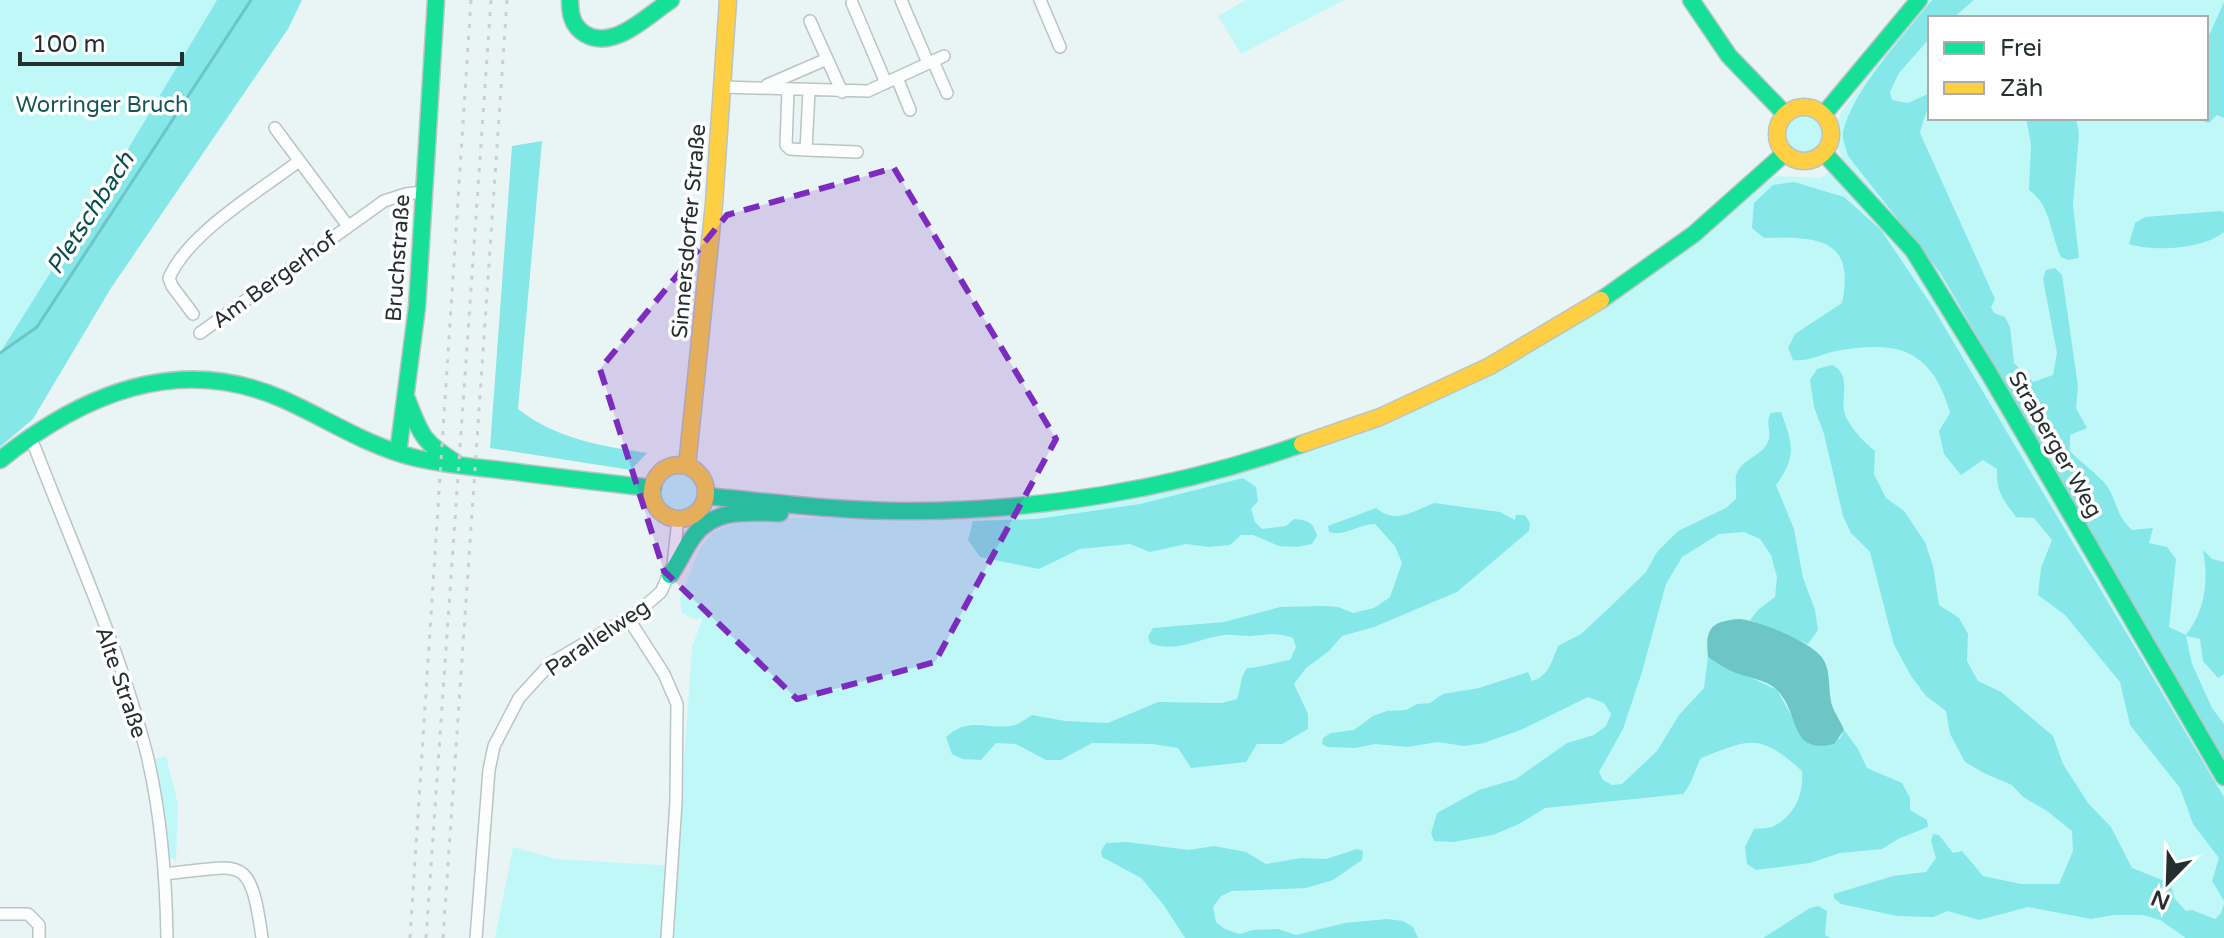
<svg xmlns="http://www.w3.org/2000/svg" width="2224" height="938" font-family="'Varela Round',sans-serif">
<style>
.green{fill:#c0f8f8;fill-rule:evenodd}
.forest{fill:#86e7e8}
.water{fill:#6dc5c5}
.lines{fill:none;stroke-linecap:round;stroke-linejoin:round}
.stream{stroke:#6dc5c5;stroke-width:3}
.street-casing{stroke:#bac4c4;stroke-width:14}
.fast-casing{stroke:#bac4c4;stroke-width:19}
.slow-casing{stroke:#bac4c4;stroke-width:19}
.street{stroke:#fcfefe;stroke-width:11}
.fast{stroke:#16e098;stroke-width:16}
.slow{stroke:#ffcf43;stroke-width:16}
.rail{stroke:#cbcfcf;stroke-width:3;stroke-dasharray:4 8;stroke-linecap:butt}
.marked{fill:#7b2cbf;fill-opacity:0.2;stroke:#7b2cbf;stroke-width:6;stroke-dasharray:16 10;stroke-linejoin:round}
.labels{text-anchor:middle;stroke-width:7;stroke-linejoin:round;paint-order:stroke}
.park-label{font-size:22px;fill:#155758;stroke:#fff}
.street-label{font-size:22px;fill:#262f2f;stroke:#fff}
.water-label{font-size:24px;font-style:italic;fill:#074f50;stroke:#fff}
</style>
<rect width="100%" height="100%" fill="#e9f5f5"/>
<!-- green -->
<path class="green" d="M0 0H289L0 411Z
M1246 0H1344L1241 54 1218 16Z
M1927 0H2224V938H495L513 847 556 859 677 866 692 647 703 617 696 620 682 613 680 598 699 550 712 533 746 518 953 517 1094 503 1185 487 1295 456 1449 395 1533 350 1655 271 1762 185 1776 176 1821 178 1843 161C1835 145 1835 128 1841 112ZM1930 18H2206V118H1930Z
M1786 133a19 19 0 1 1 38 0a19 19 0 1 1-38 0Z
M660 492a21 21 0 1 1 42 0a21 21 0 1 1-42 0Z
M166 756 178 804 176 861 166 855 153 760Z"/>
<!-- forest -->
<path class="forest" d="M217 0H302L288 29 111 288 33 419 0 447V353L128 149Z
M1932 0H1974L1953 18H1930V38L1899 73 1890 92 1892 100 1908 103 1930 93C1930 108 1923 118 1920 133L1995 299 1991 307 1994 313 2005 317 2010 327 2014 363 2033 382 2053 375 2057 353 2043 279 2046 270 2055 268 2062 275 2078 386 2076 408 2087 428 2070 435V451C2079 461 2101 477 2107 486 2119 504 2113 511 2132 530L2153 528 2149 543 2167 547 2176 559 2169 627 2186 635C2205 611 2209 580 2203 550L2212 559 2224 562V674L2218 678 2203 661 2200 639 2186 636 2192 664 2212 708 2224 724V759L1941 274 1848 156C1846 148 1842 139 1843 132 1852 91 1905 34 1932 0Z
M2224 2V118L2217 115 2209 123 2194 118H2206V42Z
M2026 118H2076L2079 134 2073 205 2079 258 2068 260 2061 257C2050 233 2051 206 2029 190L2031 144Z
M542 141 518 409C556 439 602 446 647 453L631 470 490 448 512 146Z
M1794 182 1844 197 1881 230 1932 306 2224 797V901L2212 881 2219 858 2193 824 2180 788 2130 725 2120 682 2065 615 2038 595 2041 568 2052 540 2034 518 2016 517C2003 499 1996 492 1997 469L1983 460 1961 475 1944 454 1939 431 1950 413C1932 349 1898 340 1836 351 1821 354 1809 362 1793 360L1788 348 1795 334 1842 303C1856 237 1816 237 1764 238L1752 228 1754 203 1773 185Z
M2220 211 2224 212V232C2204 249 2154 252 2129 244L2135 223 2145 217Z
M1832 365C1854 376 1838 399 1846 417 1852 430 1864 442 1875 451L1874 474 1886 498 1904 511 1925 542 1933 566 1939 605 1959 618 1968 634 1967 661 1978 681 2001 692 2053 736 2063 764 2088 803 2111 827 2132 868 2170 883 2175 899 2186 911 2192 910 2215 919 2221 913 2224 904V938H2186L2160 920 2143 915H2114L2091 919 2028 907 1979 920 1948 911 1933 917 1897 916 1841 904 1834 898V894L1893 876 1926 872 1936 858 1931 841 1933 834 1939 835 1953 853 1962 851 1983 876 2021 884H2059L2073 851 2072 831 2047 811 2023 797 2012 785 1986 774 1965 762 1950 734 1946 711 1926 696 1911 676 1894 645 1870 552 1851 533 1843 516 1824 434 1814 407 1810 380 1817 369Z
M1781 412C1793 444 1797 456 1776 485L1794 529 1803 578 1815 610 1818 630 1808 644 1750 620 1759 609 1775 597 1777 577 1771 555 1760 539 1744 532 1719 534 1682 557 1666 584 1642 672 1623 729 1599 772 1603 780 1612 785 1622 784 1657 751 1679 715 1704 688 1708 657 1777 690 1794 720 1840 739 1844 730 1858 749 1867 768 1902 783 1910 798V810L1927 820 1928 827 1898 839 1882 849 1840 853 1810 863 1756 870 1747 864 1745 847 1754 829C1760 828 1769 829 1774 826 1795 816 1804 792 1802 771 1759 733 1752 738 1701 758 1693 773 1694 781 1683 794L1545 808 1519 824 1493 835 1453 842 1434 841 1431 833 1437 813 1479 790 1516 779 1567 743 1594 735 1606 726 1611 714 1604 703 1588 697 1523 729 1484 743 1464 746 1438 742 1407 747 1375 744 1355 748 1328 747 1322 744 1323 738 1331 733 1354 730 1373 716 1387 711 1406 710 1417 704 1430 703 1443 694 1479 688 1528 672 1532 681C1549 676 1552 661 1558 646L1581 634 1609 608 1646 572 1657 552 1678 531 1726 508 1736 499C1737 491 1734 479 1737 473 1743 458 1764 456 1769 439 1771 429 1765 422 1771 413Z
M1243 478 1256 487 1258 501 1251 509 1255 522 1262 529 1286 526 1294 519C1308 520 1314 523 1317 536L1312 544 1297 547 1279 546 1253 535H1241L1230 545 1209 547 1186 544 1150 552 1130 544 1080 549 1039 569 980 557 968 540 973 521 1037 519 1140 504Z
M1434 503 1500 512 1515 520 1516 515H1525L1530 523 1529 531 1457 592 1374 627 1342 636 1329 651 1306 668 1294 684 1308 714V729L1282 744H1257L1246 762 1191 768 1178 748 1153 744 1092 743 1061 760H1046L1016 744 996 743 981 760 963 759 952 754 946 737C970 715 987 731 1015 725 1021 723 1027 718 1032 715L1065 721 1108 723 1158 702 1222 703 1237 699C1241 688 1240 677 1247 668 1262 668 1275 662 1290 660L1296 647 1293 638C1275 632 1269 635 1250 636 1241 636 1233 634 1224 635 1199 638 1175 654 1150 643L1148 637 1153 628 1224 622 1280 607 1321 606 1338 607 1353 613 1374 608 1390 597 1402 563 1395 546 1375 524C1358 524 1345 537 1329 532L1328 526 1376 508C1396 525 1413 511 1434 503Z
M1127 842 1189 850 1214 846 1246 852 1266 864 1301 858 1326 859 1357 849 1363 851 1362 860 1333 880 1306 888 1232 891 1221 896 1213 907 1216 922 1225 929 1240 934 1253 930 1278 929 1296 935 1345 923 1387 919 1403 921 1413 927 1418 938H1185L1163 904 1141 878 1102 857 1101 851 1106 843Z
M1818 906 1827 911 1825 935 1831 938H1763L1810 908Z"/>
<!-- water -->
<path class="water" d="M1740 619C1759 621 1812 642 1823 659 1832 673 1827 692 1833 708 1836 715 1841 722 1844 730L1834 744C1788 755 1801 714 1777 690 1767 680 1750 678 1736 673 1726 669 1717 663 1708 657 1705 629 1710 621 1740 619Z"/>
<g class="lines">
<!-- stream -->
<path class="stream" d="M0 353 37 327 251 0"/>
<defs>
<path id="street" d="M901 0 928 63
M1040 0 1060 47
M852 3 886 83
M810 21 842 92
M933 61 947 93
M897 78 910 110
M722 87 868 91 944 56
M765 88 767 85 827 59
M788 90 786 145 790 149 806 150 809 91
M275 128 348 226
M806 150 857 152
M193 314 172 286 169 278C189 232 260 191 299 161
M200 333 384 201 406 194 423 192
M29 438 35 448C73 547 119 647 146 751 161 811 166 876 167 938
M628 618 664 674 677 704 676 802 667 938
M164 874C241 867 250 850 262 938
M0 914H28L39 925V938
M476 938 489 770 494 746 519 698 551 663 639 611 661 592 673 565 678 519"/>
<path id="fast" d="M570 0C570 14 572 26 585 34 614 51 648 15 671 0
M1691 0 1729 56 1785 114
M1824 114 1919 0
M1824 153 1913 250 1990 375 2224 777
M1601 300 1694 234 1785 153
M407 399C421 434 421 441 455 462
M398 453 417 307 436 0
M0 460C82 394 177 354 280 398 324 417 365 445 412 457 444 465 476 467 508 471 557 477 605 483 653 488
M706 496C771 502 836 511 901 511 1036 512 1175 489 1302 444
M670 575C679 563 684 549 693 537 713 508 749 512 780 513"/>
<path id="slow" d="M1777 134a27 27 0 1 1 54 0a27 27 0 1 1-54 0Z
M1302 444 1380 417 1490 366 1601 300
M652 492a27 27 0 1 1 54 0a27 27 0 1 1-54 0Z
M687 466 714 204 728 0"/>
</defs>
<!-- street casing -->
<use href="#street" class="street-casing"/>
<!-- fast casing -->
<use href="#fast" class="fast-casing"/>
<!-- slow casing -->
<use href="#slow" class="slow-casing"/>
<!-- street -->
<use href="#street" class="street"/>
<!-- fast -->
<use href="#fast" class="fast"/>
<!-- slow -->
<use href="#slow" class="slow"/>
<!-- rail -->
<path class="rail" d="M410 938 471 0
M426 938 491 0
M443 938 507 0"/>
</g>
<!-- marked area -->
<path class="marked" d="M894 168 1056 439 935 662 797 699 664 571 600 369 727 215Z"/>
<g class="labels">
<!-- park labels -->
<g class="park-label">
<text x="102" y="112">Worringer Bruch</text>
</g>
<!-- street labels -->
<g class="street-label">
<text transform="translate(688 231) rotate(-85)" y="8">Sinnersdorfer Straße</text>
<text transform="translate(397 258) rotate(-86)" y="8">Bruchstraße</text>
<text transform="translate(274 279) rotate(-36)" y="8">Am Bergerhof</text>
<text transform="translate(2056 444) rotate(60)" y="8">Straberger Weg</text>
<text transform="translate(597 637) rotate(-34)" y="8">Parallelweg</text>
<text transform="translate(122 682) rotate(71)" y="8">Alte Straße</text>
</g>
<!-- water labels -->
<g class="water-label">
<text transform="translate(90 213) rotate(-57)" y="8">Pletschbach</text>
</g>
</g>
<!-- legend -->
<rect x="1928" y="16" width="280" height="104" fill="#ffffff" stroke="#a8acac" stroke-width="2"/>
<rect x="1944" y="42" width="40" height="12" fill="#16e098" stroke="#a8acac" stroke-width="2"/>
<text x="2000" y="56" font-size="24" fill="#262f2f">Frei</text>
<rect x="1944" y="82" width="40" height="12" fill="#ffcf43" stroke="#a8acac" stroke-width="2"/>
<text x="2000" y="96" font-size="24" fill="#262f2f">Zäh</text>
<!-- north arrow -->
<g transform="translate(2168 882) rotate(203)" stroke="#ffffff" stroke-width="6" paint-order="stroke">
<path d="M0-6L14 30L0 20L-14 30Z" fill="#262f2f"/>
<text y="-12" font-size="22" font-weight="bold" text-anchor="middle" fill="#262f2f">N</text>
</g>
<!-- scale -->
<path d="M20 52v12h162v-12" fill="none" stroke="#262f2f" stroke-width="4"/>
<text x="32" y="52" font-size="24" fill="#262f2f" stroke="#ffffff" stroke-width="6" paint-order="stroke">100 m</text>
</svg>
